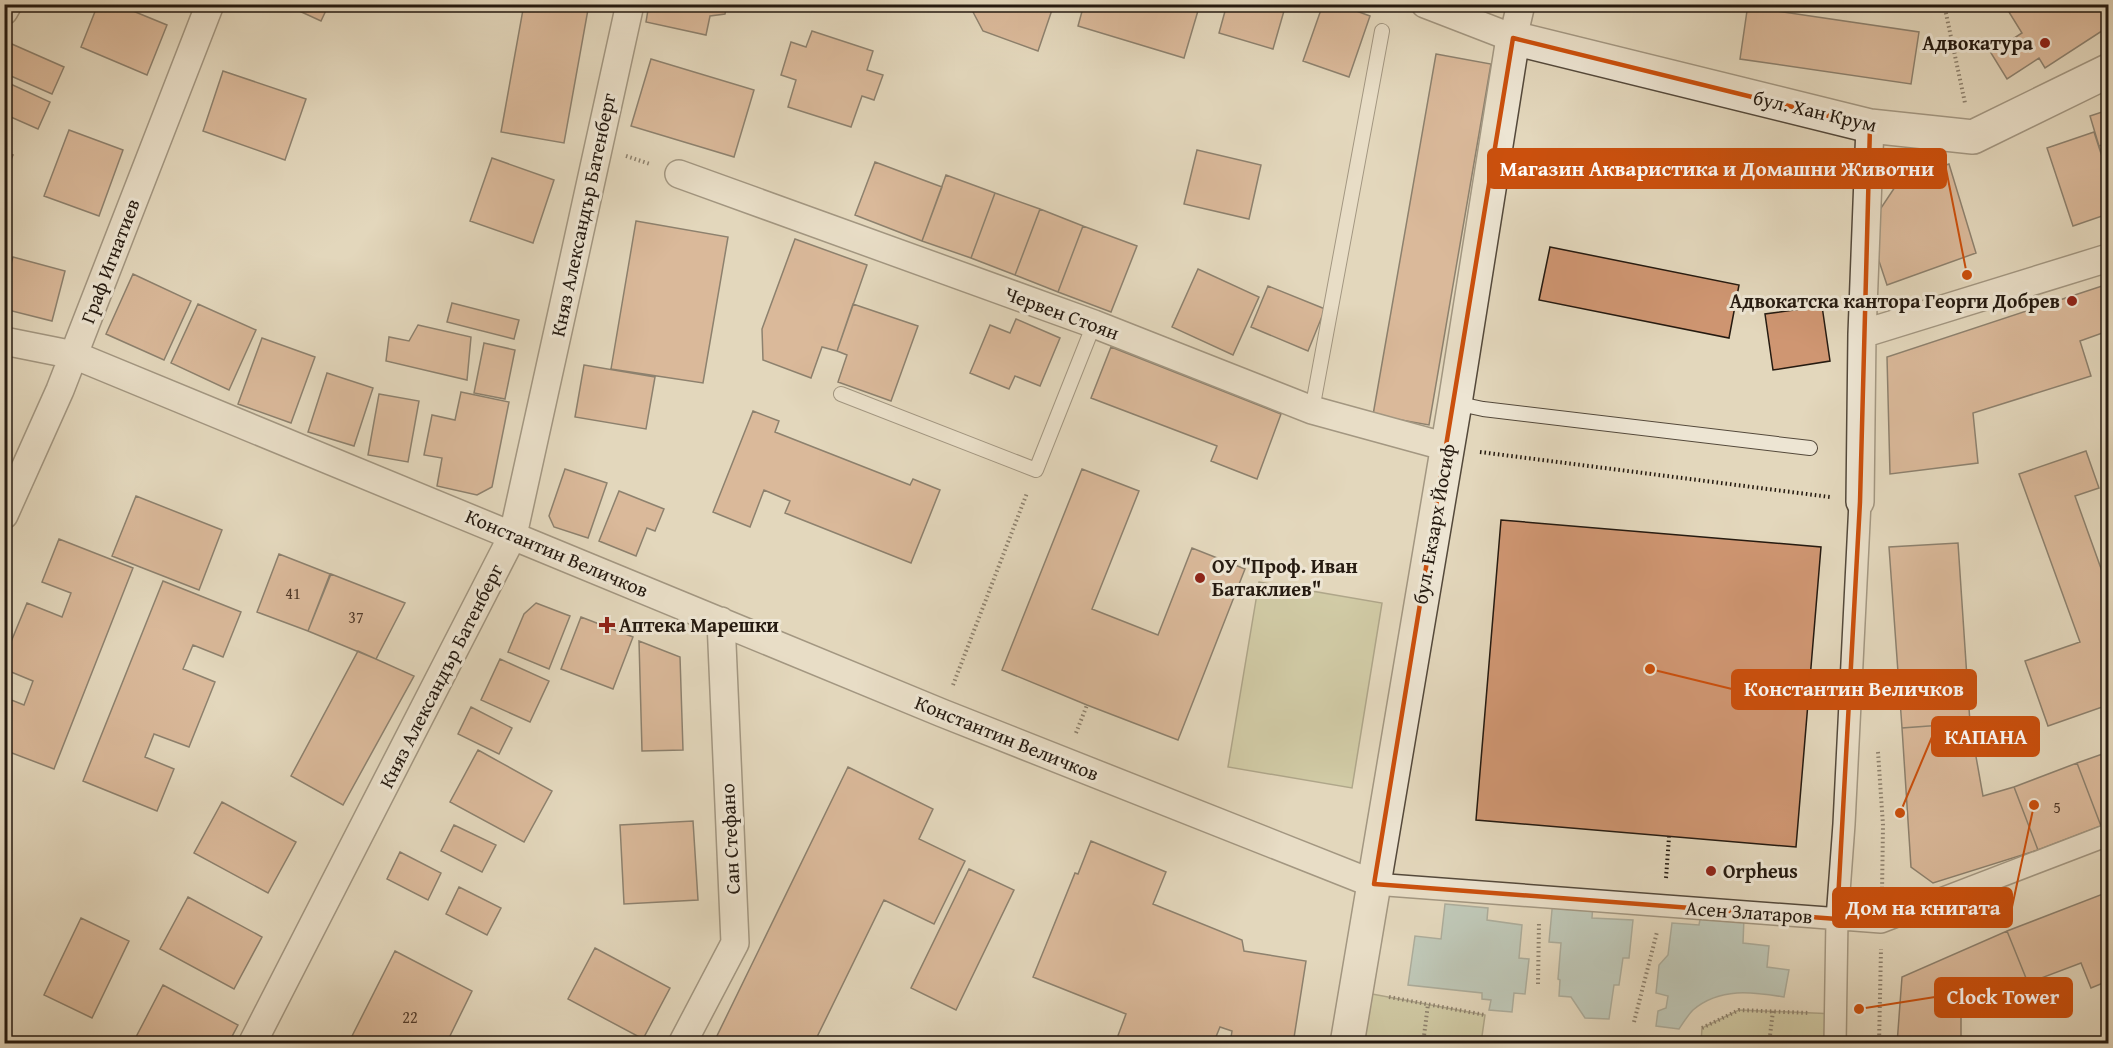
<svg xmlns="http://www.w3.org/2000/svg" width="2113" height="1048" font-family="'Gentium Book Plus',serif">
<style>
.green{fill:#babd8d;stroke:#706c4e;stroke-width:1.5}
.water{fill:#96b8b5;stroke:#697973;stroke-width:1.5}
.building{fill:#cf9672;stroke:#251a10;stroke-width:1.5}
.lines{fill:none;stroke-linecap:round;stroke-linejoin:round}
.service-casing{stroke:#54493b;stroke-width:16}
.pedestrian-casing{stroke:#54493b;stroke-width:24}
.minor-casing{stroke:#54493b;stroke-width:30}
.tertiary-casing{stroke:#54493b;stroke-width:36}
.path{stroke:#251a10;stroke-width:4;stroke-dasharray:1.5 3;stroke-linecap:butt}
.service{stroke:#ede5d3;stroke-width:14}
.pedestrian{stroke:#ede5d3;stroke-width:21}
.minor{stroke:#ede5d3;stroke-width:27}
.tertiary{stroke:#ede5d3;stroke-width:33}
.marked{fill:none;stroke:#cb500d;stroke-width:4.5;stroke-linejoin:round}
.poi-dot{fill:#8f2418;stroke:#ede5d3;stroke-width:2}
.labels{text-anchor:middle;stroke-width:6;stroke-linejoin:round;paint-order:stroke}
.number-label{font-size:16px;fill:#503928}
.poi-label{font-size:20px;font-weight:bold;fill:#251a10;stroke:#ede5d3;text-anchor:start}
.street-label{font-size:20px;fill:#251a10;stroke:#ede5d3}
.leader{fill:none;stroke:#cb500d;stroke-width:2}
.callout-dot{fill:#cb500d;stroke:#ede5d3;stroke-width:2}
.callout{fill:#cb500d;stroke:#cb500d;stroke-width:2}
.callout-label{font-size:21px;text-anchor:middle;font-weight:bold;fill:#fff}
</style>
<rect width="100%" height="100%" fill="#e3d7bc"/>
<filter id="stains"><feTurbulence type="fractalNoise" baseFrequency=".00333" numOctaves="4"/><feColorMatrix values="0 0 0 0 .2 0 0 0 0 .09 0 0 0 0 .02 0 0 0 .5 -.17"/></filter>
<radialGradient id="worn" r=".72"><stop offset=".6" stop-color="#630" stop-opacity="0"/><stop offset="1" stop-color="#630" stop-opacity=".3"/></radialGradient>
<!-- green -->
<path class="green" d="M1259 582 1382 603 1352 788 1228 767Z
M1356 991 1485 1015 1481 1043 1347 1044Z
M1739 1010 1836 1014 1835 1043 1701 1044 1702 1028Z"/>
<!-- water -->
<path class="water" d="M1553 899 1593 903 1592 918 1633 920 1629 958H1623L1619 985H1614L1609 1019 1585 1018 1571 997 1559 996 1560 980 1558 979 1561 943 1549 942Z
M1445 904 1488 908 1487 920 1522 925 1519 958 1529 959 1525 994 1514 993 1512 1012 1489 1010 1491 1000 1482 999V993L1408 985 1415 936 1441 939Z
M1701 914 1744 917 1743 943 1769 946 1767 967 1789 970 1784 997C1753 992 1720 987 1693 1010 1688 1015 1683 1023 1679 1029L1656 1026 1658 1011 1666 1008 1668 996 1656 993 1659 965 1668 955 1672 923 1699 925Z"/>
<!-- building -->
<path class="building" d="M98 4H116L167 25 147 75 81 47Z
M284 4H329L321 21Z
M524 4H589L564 143 501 132Z
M649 4H727L725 14 710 16 706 35 646 22Z
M975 4H1054L1038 51 983 31 973 12Z
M1084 4H1200L1184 58 1078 26Z
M1227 4H1286L1273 49 1219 33Z
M1323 4H1337L1370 16 1349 77 1303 61Z
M1748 4H1764L1763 9 1919 32 1911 84 1740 59Z
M2004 4H2108V27L2045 68 2039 58 2007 79 1991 53 2022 33Z
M812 31 873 51 867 70 883 75 874 100 862 96 851 127 788 107 796 80 781 75 791 42 806 47Z
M5 41 64 67 52 94 4 73Z
M1436 54 1491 64 1429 425 1373 415Z
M651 59 754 90 734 157 631 126Z
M223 71 306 99 285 160 203 131Z
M4 81 50 102 38 129 4 114Z
M2108 110V143L2099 146 2090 116Z
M69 130 123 150 99 216 44 196Z
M2094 132 2108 175V214L2073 226 2047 148Z
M2108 143V174L2099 146Z
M1197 150 1261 165 1249 219 1184 204Z
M4 152 13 155 4 176Z
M492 158 554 180 533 243 470 221Z
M875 162 942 187 922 241 855 215Z
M1949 164 1976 253 1887 285 1873 243 1879 211 1899 181Z
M946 175 995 193 971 258 922 241Z
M995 193 1040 209 1015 275 971 258Z
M1040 209 1083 226 1058 292 1015 275Z
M636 221 728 237 703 383 611 369Z
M1083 226 1137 246 1111 312 1058 292Z
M795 239 867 265 837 351 822 347 811 378 763 360 762 329Z
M1550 247 1739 285 1729 338 1539 300Z
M13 257 65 271 52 321 4 309V288Z
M1198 269 1259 297 1233 355 1172 327Z
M133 274 191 301 164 360 106 334Z
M2108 284V331L2080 341 2091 376 1973 413 1978 463 1890 474 1887 357Z
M1268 286 1325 309 1308 351 1251 327Z
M452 303 519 320 514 339 447 322Z
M198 304 256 330 229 390 171 363Z
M853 304 918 326 891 401 838 382 847 355 837 351Z
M1822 306 1830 361 1773 370 1765 314Z
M1016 319 1060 338 1040 386 1015 376 1009 389 970 373 990 325 1010 333Z
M418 325 471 337 467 380 386 361 389 337 409 341Z
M262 338 315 357 291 423 238 404Z
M484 343 515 350 505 399 474 393Z
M1111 347 1281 414 1257 479 1211 461 1217 446 1091 398Z
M584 365 655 377 646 429 575 417Z
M327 373 373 388 354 446 308 432Z
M461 392 509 402 492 487 477 495 437 486 442 458 424 455 432 415 455 420Z
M379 394 419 401 408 462 368 455Z
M753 411 779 421 775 432 910 485 913 479 940 490 911 563 785 513 790 501 764 490 750 527 713 512Z
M2086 451 2099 488 2075 496 2108 588V705L2048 726 2025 661 2080 642 2019 474Z
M565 469 607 483 588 538 554 527 549 516Z
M1082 469 1139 491 1092 609 1158 635 1192 548 1245 569 1178 740 1087 705 1002 670Z
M619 491 664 509 655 531 647 528 636 556 599 541Z
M136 496 222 530 199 590 112 556Z
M1501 520 1821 547 1796 847 1476 820Z
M59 539 133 568 54 769 4 750V697L24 705 33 681 4 669V659L27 603 62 617 71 593 42 582Z
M1958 543 1970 723 1902 728 1889 547Z
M279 554 330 574 308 631 257 612Z
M331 574 405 603 376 659 308 631Z
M163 581 241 612 223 657 193 645 183 669 215 682 189 747 154 734 145 757 174 769 157 811 83 781Z
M536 603 570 616 549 669 508 652 524 614Z
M581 617 633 637 613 689 561 669Z
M639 641 680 657 683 750 642 751Z
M358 651 414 676 343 805 291 776Z
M500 659 549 681 530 722 481 700Z
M471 707 512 728 499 754 458 734Z
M1970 723 1983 796 2014 787 2038 850 1933 883 1911 867 1902 728Z
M478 750 552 791 524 842 450 802Z
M2108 752V823L2101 826 2077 763Z
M2077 763 2101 826 2038 850 2014 787Z
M848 767 933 809 919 839 965 861 934 924 884 900 816 1039 826 1044H713Z
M222 802 296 842 268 893 194 853Z
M693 821 698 900 624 904 620 825Z
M454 825 496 845 482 872 441 851Z
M1091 841 1166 872 1153 904 1242 940 1244 951 1306 961 1293 1044H1230L1232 1031 1220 1027 1213 1044H1121L1116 1041 1126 1014 1033 977 1075 873 1078 874Z
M400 852 441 873 428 900 387 879Z
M969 869 1014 890 956 1010 911 988Z
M459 887 501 908 487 935 446 914Z
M2108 892V981L2091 988 2081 963 2028 983 2007 931Z
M188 897 262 937 234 989 160 949Z
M81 918 129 941 92 1018 44 995Z
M2007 931 2028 983 1961 1007V1036L1982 1044H1897L1902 977Z
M595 948 670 988 643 1039 568 999Z
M395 951 472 991 446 1044H348Z
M163 985 238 1025 228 1044H148L136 1037Z"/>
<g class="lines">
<defs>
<path id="service" d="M841 394 1036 470 1094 324
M1455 403 1483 409 1810 448
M1312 410 1382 31"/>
<path id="pedestrian" d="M1374 884 1881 922 2108 835
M1835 1044 1837 919 1844 824 1860 502"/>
<path id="minor" d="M1425 4 1513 38 1521 4
M4 11 8 4
M679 174 1094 324 1312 410 1447 447
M1862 334 2108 258
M4 341 74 355 942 713 1374 884
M1860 502 1862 334 1870 126
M4 515 60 390 210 4
M252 1044 513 535 630 4
M682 1044 735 943 721 621"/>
<path id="tertiary" d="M1347 1044 1455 403 1513 38 1870 126 1973 137 2108 71"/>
</defs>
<!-- service casing -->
<use href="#service" class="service-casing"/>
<!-- pedestrian casing -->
<use href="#pedestrian" class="pedestrian-casing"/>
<!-- minor casing -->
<use href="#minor" class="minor-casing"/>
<!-- tertiary casing -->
<use href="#tertiary" class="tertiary-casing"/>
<!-- path -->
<path class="path" d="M1944 4 1965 103
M626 156 650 164
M1480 452 1830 497
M953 685 1027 493
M1076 733 1087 705
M1878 752 1883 825 1882 894
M1666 878 1669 837
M1538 984 1539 922
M1389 997 1485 1015
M1634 1022 1657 932
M1702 1028 1739 1010 1809 1013
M1423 1044 1428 1004
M1769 1044 1773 1011
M1879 1044 1881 949"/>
<!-- service -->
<use href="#service" class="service"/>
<!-- pedestrian -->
<use href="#pedestrian" class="pedestrian"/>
<!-- minor -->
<use href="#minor" class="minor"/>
<!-- tertiary -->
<use href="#tertiary" class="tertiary"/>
</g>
<!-- marked area -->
<path d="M0 0H2113V1048H0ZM1513 38 1870 126 1860 502 1837 919 1374 884Z" fill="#e3d7bc" fill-opacity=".55" fill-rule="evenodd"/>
<path class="marked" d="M1513 38 1870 126 1860 502 1837 919 1374 884Z"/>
<!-- markers -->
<g class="poi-dot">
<circle cx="2045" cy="43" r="6"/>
<circle cx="2072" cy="301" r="6"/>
<circle cx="1200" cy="578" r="6"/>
<path d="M604 616h6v6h6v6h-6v6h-6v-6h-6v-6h6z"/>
<circle cx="1711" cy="871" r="6"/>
</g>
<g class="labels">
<!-- number labels -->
<g class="number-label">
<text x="293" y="599">41</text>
<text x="356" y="623">37</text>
<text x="2057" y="813">5</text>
<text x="410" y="1023">22</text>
</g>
<!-- poi labels -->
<g class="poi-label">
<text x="2033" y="50" text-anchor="end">Адвокатура</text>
<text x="2060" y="308" text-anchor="end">Адвокатска кантора Георги Добрев</text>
<text x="1212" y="573">ОУ "Проф. Иван<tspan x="1212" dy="23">Батаклиев"</tspan></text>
<text x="619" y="632">Аптека Марешки</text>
<text x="1723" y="878">Orpheus</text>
</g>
<!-- street labels -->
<g class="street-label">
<text transform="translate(1815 111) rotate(13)" y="7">бул. Хан Крум</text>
<text transform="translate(583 215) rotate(-78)" y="7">Княз Александър Батенберг</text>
<text transform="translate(110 261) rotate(-69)" y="7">Граф Игнатиев</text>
<text transform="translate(1062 313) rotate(20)" y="7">Червен Стоян</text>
<text transform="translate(1434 524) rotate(-80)" y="7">бул. Екзарх Йосиф</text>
<text transform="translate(557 553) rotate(23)" y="7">Константин Величков</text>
<text transform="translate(441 676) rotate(-63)" y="7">Княз Александър Батенберг</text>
<text transform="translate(1007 738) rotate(22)" y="7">Константин Величков</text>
<text transform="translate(730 839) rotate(-93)" y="7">Сан Стефано</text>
<text transform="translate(1749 912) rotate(4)" y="7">Асен Златаров</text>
</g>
</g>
<!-- callouts -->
<path class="leader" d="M1967 275L1946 169M1650 669L1732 689M1900 813L1932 737M2034 805L2012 907M1859 1009L1935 997"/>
<g class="callout-dot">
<circle cx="1967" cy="275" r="6"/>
<circle cx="1650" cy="669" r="6"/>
<circle cx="1900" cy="813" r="6"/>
<circle cx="2034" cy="805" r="6"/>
<circle cx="1859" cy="1009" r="6"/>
</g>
<g class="callout">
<rect x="1488" y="149" width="458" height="39" rx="6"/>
<rect x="1732" y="670" width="244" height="39" rx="6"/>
<rect x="1932" y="717" width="107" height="39" rx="6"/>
<rect x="1833" y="888" width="179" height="39" rx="6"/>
<rect x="1935" y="978" width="137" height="39" rx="6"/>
</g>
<g class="callout-label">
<text x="1717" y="176">Магазин Акваристика и Домашни Животни</text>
<text x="1854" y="696">Константин Величков</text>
<text x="1986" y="744">КАПАНА</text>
<text x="1923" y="915">Дом на книгата</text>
<text x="2003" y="1004">Clock Tower</text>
</g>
<!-- margin -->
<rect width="2113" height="1048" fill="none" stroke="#e3d7bc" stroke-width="24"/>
<rect x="6" y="6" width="2101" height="1036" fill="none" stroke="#251a10" stroke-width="3"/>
<rect x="12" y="12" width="2089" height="1024" fill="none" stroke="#251a10" stroke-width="1.5"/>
<rect width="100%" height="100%" filter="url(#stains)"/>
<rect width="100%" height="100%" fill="url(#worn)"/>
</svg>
